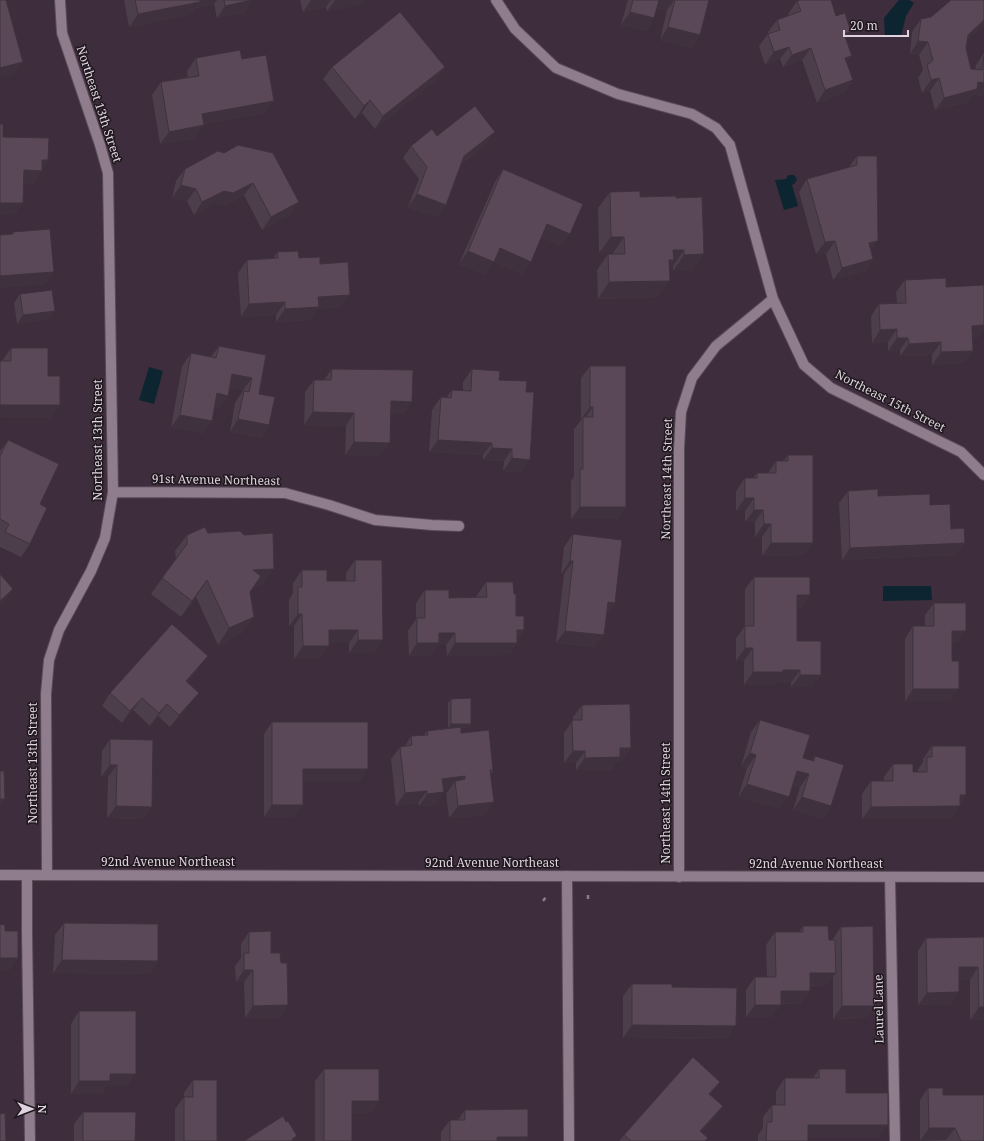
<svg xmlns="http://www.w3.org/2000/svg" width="984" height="1141" font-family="'Noto Serif',serif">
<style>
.water{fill:#0d2531}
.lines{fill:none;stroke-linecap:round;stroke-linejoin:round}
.minor-casing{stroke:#584a57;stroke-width:12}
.secondary-casing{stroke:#584a57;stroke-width:12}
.path{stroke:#8a7c89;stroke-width:2.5;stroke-dasharray:4 2;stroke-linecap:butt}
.minor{stroke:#8f7c8d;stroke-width:10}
.secondary{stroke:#8f7c8d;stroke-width:10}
.wall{fill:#4d3e4c}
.shaded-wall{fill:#3f323e}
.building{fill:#5a4858;stroke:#3f323e}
.labels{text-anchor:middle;stroke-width:3;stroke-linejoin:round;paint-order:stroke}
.street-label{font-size:12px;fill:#dfd4de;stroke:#20181f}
</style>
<rect width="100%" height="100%" fill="#3e2d3c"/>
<!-- water -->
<path class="water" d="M899 0H909L914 3 906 16 901 36 885 37 884 18Z
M788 175H794L797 179 795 183 792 185 798 206 784 210 775 180 786 179Z
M149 367 163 371 154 404 139 400Z
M883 586H931L932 600 883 601Z"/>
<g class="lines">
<defs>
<path id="minor" d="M496 0 515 29 556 68 618 94 692 114 716 128 730 145 773 299 804 365 831 388 961 452 984 475
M113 492 285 493 329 505 375 520 432 525 459 526
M27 875V932L30 1141
M47 875 46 694 49 660 59 630 91 571 105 538 113 492 108 173 100 145 62 33 60 0
M567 876 569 1141
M679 877V449L681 412 692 378 716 346 773 299
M890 877 895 1141"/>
<path id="secondary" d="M0 875 984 877"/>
</defs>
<!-- minor casing -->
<use href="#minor" class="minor-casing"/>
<!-- secondary casing -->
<use href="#secondary" class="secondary-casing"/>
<!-- path -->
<path class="path" d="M588 895V900
M543 901 546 897"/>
<!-- minor -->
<use href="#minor" class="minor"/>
<!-- secondary -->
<use href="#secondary" class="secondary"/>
</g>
<!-- wall -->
<path class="wall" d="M124 0H252L244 13 217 18 214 4 196 8 192 14 129 27Z
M300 0H364L362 4 327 11 326 7 303 12Z
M628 0H709L700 35 692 48 660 40 667 10 657 8 654 18 646 31 621 25Z
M984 0V25L967 40 966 48 971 69H975L976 65 984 53V96L973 95 968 102 935 110 930 91 922 93 918 78 923 70 919 55 910 54 912 32 921 19 931 17Z
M797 1 836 16 851 32 846 39V63L853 80 844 93 817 103 802 60 783 67 780 59 765 65 759 46 768 34H769L768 32 777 20 789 15 788 14Z
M196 58 242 59 265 113 204 124 195 138 160 144 152 95 161 82 188 77 187 71Z
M332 67H445L436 80 375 129 362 113 355 119 323 79Z
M486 145 461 164 446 205 437 217 408 207 419 179 403 158 411 146Z
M218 151 290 215 262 230 244 195 225 206 215 203 194 215 187 201 172 198 176 181 185 169Z
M857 156 871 251 873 259 865 271 833 280 826 254H816L799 192 807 179 848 168Z
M503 169 570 234 561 246 541 237 531 262 522 274 494 262 485 275 459 264 495 182Z
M610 192 640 197 676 198 692 271H673V266H670L658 297 598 299 597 270 608 254H613V253H599L598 208Z
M277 252 320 264 341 307 317 309 310 320 276 322V315L241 317 238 273 247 260 273 259Z
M905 280 946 287 978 338H973V351L964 363 932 365V355L900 356V350L888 351V342L872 343 871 316 879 304 897 303 896 292Z
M20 294 49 319 17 324 14 303Z
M219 346 266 355 259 394 269 425 261 438 230 432 235 403 242 392 243 390 230 388 228 396 220 408 215 407 212 421 203 433 171 427 182 366 191 353 211 357Z
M11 348 48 376 52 418 2 361Z
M590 366 626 507 617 519H571V481L574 476V429L582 419H581V378Z
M332 369 412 402 403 414H391L381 456 345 455 346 426 304 425 305 392 314 380H324Z
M472 369 499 380 521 472 503 471 504 461 483 460V455L429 452 432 410 441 397 446 398 452 390 463 391V382Z
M8 440 40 504 30 544 21 557 0 547V451Z
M788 455 813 543 804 555 762 556V537H755V522H745V511H736V491L745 478H753L757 473H768L776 461H783Z
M848 491 930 505 951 529 956 555 842 560 839 503Z
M208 533 263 585 255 586 250 593 242 633 218 645 196 597 181 617 151 594 176 559 175 551 187 535Z
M573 534 615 603 606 615 595 647 556 643 564 574H561L564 547Z
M355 560 374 653H349V643H329L320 659H294V626H289V600L293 593V583L302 570 327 581H346V573Z
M754 577 802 608H797V641L812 687H791V683H776L774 685H744V661H736V638L745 626V589Z
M486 582 514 594 516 616 524 630 517 640V643L509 655 447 656 446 645H438L430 656H409L408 631 416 619V603L425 590 449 598 477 597V595Z
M934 603 958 643H952V661L950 701H905V639L913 626H925V615Z
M199 668 187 682 190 705 170 727 158 716 150 726 133 710 122 723 102 706 110 693Z
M451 699 471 724 468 728H461V733L493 770 491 774 485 815 449 818 446 793 449 790H443L444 792 435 805 419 806 418 803 396 806 391 759 400 747 405 746 411 736 424 735 427 731 448 728V703Z
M582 705 631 748 622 761H618L611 770H576V763H564V733L573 720V717Z
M760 720 803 758 812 761 815 756 831 806 823 819 793 810 800 787 792 785 780 809 738 797 747 768 741 766 751 732Z
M272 722 359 782H303L294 817H264V734Z
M110 739 143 819 107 818 108 777H101L102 751Z
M932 746 966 795 960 804V806L951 819H862V794L871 781H884V777L893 764 913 772H918V769L923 762V759Z
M64 923 158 961 149 974 53 973 55 935Z
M803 926 829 940H832L841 927 874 1006 866 1018 833 1019V977L827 985 810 986 801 1003 781 1004 772 1017H746V990L755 977H767L766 945 775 932H799Z
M249 932 271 953 281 963 288 1005 279 1018H245L244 982H236L235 966 241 958V944Z
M984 937V1020H970V980H959L951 1005H918V951L926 938Z
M632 984 672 987 727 1039 623 1038V996Z
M79 1011 127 1086H107L102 1094H71V1024Z
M324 1069 379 1101 371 1113H352V1141H315V1081Z
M819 1069 846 1093 880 1137H808V1141H758V1135L763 1128V1117L772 1105H776V1091L785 1078H813Z
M193 1080 217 1141H175V1109L184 1097V1093Z
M928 1088 943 1095 984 1141H920V1100Z
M711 1095 723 1106 714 1118 701 1132 705 1141H619L624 1135Z
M465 1110 528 1137 526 1141H441V1132L450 1120H458Z
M83 1112 135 1141H74V1124Z"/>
<!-- shaded-wall -->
<path class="shaded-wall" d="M197 0H217L214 4 196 8 192 14 129 27 138 14Z
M252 0 244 13 217 18 225 6Z
M311 0H331L326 7 303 12Z
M335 0H364L362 4 327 11Z
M656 0H674L667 10 652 6Z
M630 12 654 18 646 31 621 25Z
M984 20V25L983 26 959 47 968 35Z
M668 27 700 35 692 48 660 40Z
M851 32 843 44 844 34Z
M918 41 928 42 919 55 910 54Z
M789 47 780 59 765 65 774 52Z
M811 48 802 60 783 67 792 55Z
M852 56 843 68 845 58Z
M23 62 14 75 0 78V68Z
M445 67 436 80 375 129 383 116Z
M939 78 930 91 922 93 931 80Z
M853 80 844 93 817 103 825 90Z
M978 82 984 83V96L973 95 968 102 935 110 944 98Z
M370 100 362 113 355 119 364 106Z
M274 101 265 113 193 126 202 114Z
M204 125 195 138 160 144 169 132Z
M495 132 486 145 455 168 464 156Z
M42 160H48L33 184 15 183 24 170Z
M253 183 244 195 225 206 215 203 194 215 202 202 224 191Z
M181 185 196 189 187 201 172 198Z
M417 194 446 205 437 217 408 207Z
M299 202 290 215 262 230 271 217Z
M0 203H23L14 215H0Z
M547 224 570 234 561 246 538 236Z
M611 237H624L613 253H599Z
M835 241 826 254H816L825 242Z
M878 241 869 253V243Z
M500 248 531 262 522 274 491 261Z
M673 250H684L673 266H670L662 276Z
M468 251 494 262 485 275 459 264Z
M704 254 692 271H673L684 255Z
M873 259 865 271 833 280 842 268Z
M54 272 45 285 0 288V276Z
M670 281 658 297 598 299 609 282Z
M350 295 341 307 317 309 310 320 276 322 285 309 318 297Z
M285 302 276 315 241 317 249 304Z
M55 311 49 319 17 324 23 315Z
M984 319V329L978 338H963L972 326Z
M897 329 888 342 872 343 880 330Z
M897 338H908L900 350 888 351Z
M941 342 932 355 900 356 909 344Z
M973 351 964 363 932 365 941 352Z
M232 374 252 378 243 390 223 387Z
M217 393 228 396 220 408 208 406Z
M391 401 412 402 403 414H382Z
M0 405H60L52 418 0 417Z
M590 407H593L584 419 583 417 581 419Z
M313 412 354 413 346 426 304 425Z
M180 415 212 421 203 433 171 427Z
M238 419 269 425 261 438 230 432Z
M438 440 492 443 483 455 429 452Z
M354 442 390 443 381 456 345 455Z
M492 448 512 449 504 461 483 460Z
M512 458 530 460 521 472 503 471Z
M745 498H754L745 511H736Z
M580 507H626L617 519H571Z
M754 510H763L755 522H745Z
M764 524H771L762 537H755Z
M771 543H813L804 555 762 556Z
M965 543 956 555 842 560 850 548Z
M570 561H573L564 574H561Z
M274 569 263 585 255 586 250 593 253 570Z
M207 580 196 597 181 617 192 601Z
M13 589 5 602 0 606V601Z
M797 595H810L802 608H788Z
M608 602 615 603 606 616Z
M298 614H302L294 626H289Z
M254 617 242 633 218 645 229 628Z
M329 630H358L349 643H320Z
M517 630H524L516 642Z
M565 631 604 635 595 647 556 643Z
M952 631H966L958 643H943Z
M439 633H455L446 645H438L430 656H409L417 643Z
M358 640H383L374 653H349Z
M455 643H517L509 655 447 656Z
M303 646H329L320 659H294Z
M745 648H753L744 661H736Z
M208 656 199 668 177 693 186 681Z
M783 670H800L791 683H776L774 685H744L753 672Z
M800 675H821L812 687H791Z
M913 689H959L950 701H905Z
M199 693 190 705 170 727 179 715Z
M142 698 133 710 122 723 130 711Z
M167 704 158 716 150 726 159 713Z
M451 724H471L468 728H448Z
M620 748H631L622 761H618L611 770H576L585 758Z
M573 751H585L576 763H564Z
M750 753 756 755 747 768 741 766Z
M110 765H117L108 777H101Z
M303 769H368L359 782H294Z
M797 771 809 774 800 787 788 783Z
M465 776 456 789 455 781 449 790 433 791 442 779Z
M747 784 789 797 780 809 738 797Z
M427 791 418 803 396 806 405 793Z
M444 792 435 805 419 806 427 794Z
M960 795H966L958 806H960L951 819H862L871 807Z
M802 797 831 806 823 819 793 810Z
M0 799H5L0 806Z
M494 802 485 815 449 818 458 806Z
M272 805H303L294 817H264Z
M116 806 152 807 143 819 107 818Z
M0 958H18L9 971H0Z
M62 960 158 961 149 974 53 973Z
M959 967H978L970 980H950Z
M244 970H253L244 982H236Z
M810 973H836L827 985 801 986Z
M781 991H810L801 1003 772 1004Z
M959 992 951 1005H918L927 993Z
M288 1005 279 1018H245L253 1006Z
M755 1005H781L772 1017H746Z
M842 1006H874L866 1018 833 1019Z
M979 1007H984V1020H970Z
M632 1025 736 1026 727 1039 623 1038Z
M110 1074H136L127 1086H107L102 1094H71L79 1081Z
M720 1082 711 1094 701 1106 709 1094Z
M352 1101H379L371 1113H343Z
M723 1106 714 1118 694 1141 700 1131Z
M808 1125H888L880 1137H799Z
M929 1128H955L946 1140 920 1141Z
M297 1136 294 1141H290L292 1139Z
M497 1137H528L526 1141H495Z"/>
<!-- building -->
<path class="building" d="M0 0H6L23 62 0 68Z
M135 0H200V2L138 14Z
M224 0H252L225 6Z
M633 0H659L654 18 630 12Z
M675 0H709L700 35 668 27Z
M800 0H831L836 16 845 13 851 32 844 34 852 56 845 58 853 80 825 90 811 48 792 55 789 47 774 52 768 34 780 30 777 20 801 11 797 1Z
M951 0H984V20L968 35 966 48 971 69 982 70 984 56V83L978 82 977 89 944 98 939 78 931 80 927 65 933 60 928 42 918 41 921 19 931 17Z
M400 12 445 67 383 116 370 100 364 106 332 67Z
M240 50 242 59 266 55 274 101 202 114 204 125 169 132 161 82 199 76 196 58Z
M475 106 495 132 464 156 446 205 417 194 427 167 411 146 432 129 437 136Z
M0 124H3V137L49 138 48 160H42V171L24 170 23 203H0Z
M238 145 273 153 299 202 271 217 253 183 233 193 224 191 202 202 196 189 181 185 185 169 218 151 224 153Z
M857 156H877L878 241 869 243 873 259 842 268 835 241 825 242 807 179 857 165Z
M503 169 583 204 570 234 547 224 531 262 500 248 494 262 468 251Z
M640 191V197L676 196V198L702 197 704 254 684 255V250H673L674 260H669L670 281 609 282 608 254H625L624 237H611L610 192Z
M50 229 54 272 0 276V235L13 234V232Z
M298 251 299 258 320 257V264L348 262 350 295 318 297 319 307 285 309V302L249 304 247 260 278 258 277 252Z
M946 278V287L984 285V325L972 326 973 351 941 352V342L909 344 908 338H897V329L880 330 879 304 906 303 905 280Z
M52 290 55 311 23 315 20 294Z
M219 346 266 355 259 394 275 397 269 425 238 419 244 391 249 392 252 378 232 374 228 396 217 393 212 421 180 415 191 353 216 358Z
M11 348H48V376H60V405H0V361H11Z
M590 366H626V507H580V469H583V417H593V407H590Z
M332 369 413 370 412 402 391 401 390 443 354 442V413L313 412 314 380H331Z
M472 369 500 371 499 380 527 381 526 392H534L530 460 512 458V449L492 448V443L438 440 441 397 451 398 452 390 471 391Z
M8 440 59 464 40 504 47 508 30 544 5 532 9 524 0 519V456Z
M788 455H813V543H771V524H764L763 510H754V498H745V478H757V473H776V461H788Z
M878 489V496L930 494V505L950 504 951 529 964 528 965 543 850 548 848 491Z
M205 527 208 533 240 531 244 535 273 533 274 569 253 570 261 576 250 592 254 617 229 628 207 580 192 601 162 578 187 544V535Z
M573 534 622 540 615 603 608 602 604 635 565 631 573 561H570Z
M355 560H382L383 640H358V630H329V646H303L302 614H298V587H302V570H327V581H355Z
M0 574 13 589 0 601Z
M754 577H810V595H797V641H821V675H800V670H783V672H753V648H745V626H754Z
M486 582H513L514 594H516V616H524V630H517V643H455V633H439V643H417V618H425V590H449V598L487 597Z
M934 603H966V631H952V661H959V689H913V626H934Z
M172 624 208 656 186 681 199 693 179 715 167 704 159 713 142 698 130 711 110 693Z
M471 698V724H451V699Z
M630 704 631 748H620V757L585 758V751H573L572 720H582V705Z
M760 720 810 735 803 758 814 761 815 756 844 765 831 806 802 797 809 774 797 771 789 797 747 784 756 755 750 753Z
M272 722H368V769H303V805H272Z
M461 727V733L489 730 493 770H490L494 802 458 806 455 781 465 779V776L442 779 444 792 427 794V791L405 793 400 747 412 745 411 736 428 735 427 731Z
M110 739 153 740 152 807 116 806 117 765H110Z
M932 746H966V795H960V806L871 807V781H893V764H913V772H927V757H932Z
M0 771H4L5 799H0Z
M64 923 158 924V961L62 960Z
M0 924 5 925V931H18V958H0Z
M803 926H828L829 940H835L836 973H810V991H781V1005H755V977H776L775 932H803Z
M873 926 874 1006H842L841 927Z
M271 931V953H280L281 963H287L288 1005 253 1006V970H244V953H249V932Z
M984 937V1007H979L978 967H959V992L927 993 926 938Z
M632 984H672V987L737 988 736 1026 632 1025Z
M79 1011H136V1074H110V1081H79Z
M693 1057 720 1082 709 1094 723 1106 700 1131 708 1138 705 1141H631L624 1135Z
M324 1069H379V1101H352V1141H324Z
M819 1069H846V1093H888V1125H808V1141H766L767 1122H772V1105H785V1078H819Z
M193 1080H217V1141H184V1097H193Z
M928 1088H943V1095H984V1141H961L955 1128H929Z
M528 1109V1137H497V1141H450V1120H465V1110Z
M83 1112H136L135 1141H83Z
M5 1113 6 1141H0V1114Z
M283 1116 286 1122 288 1121 297 1136 292 1139 293 1141H244Z"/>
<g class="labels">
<!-- street labels -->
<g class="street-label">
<text transform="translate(99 104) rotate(72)" y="4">Northeast 13th Street</text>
<text transform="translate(890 401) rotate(27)" y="4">Northeast 15th Street</text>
<text transform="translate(98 440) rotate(-90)" y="4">Northeast 13th Street</text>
<text transform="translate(667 479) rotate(-89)" y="4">Northeast 14th Street</text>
<text transform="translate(216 480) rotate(1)" y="4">91st Avenue Northeast</text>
<text transform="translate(33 763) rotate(-90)" y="4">Northeast 13th Street</text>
<text transform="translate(666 803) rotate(-90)" y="4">Northeast 14th Street</text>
<text x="168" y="866">92nd Avenue Northeast</text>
<text x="492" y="867">92nd Avenue Northeast</text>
<text x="816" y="868">92nd Avenue Northeast</text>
<text transform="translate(879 1009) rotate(-91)" y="4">Laurel Lane</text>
</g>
</g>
<!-- north arrow -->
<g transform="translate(32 1109) rotate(90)" stroke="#20181f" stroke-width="3" paint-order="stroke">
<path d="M0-3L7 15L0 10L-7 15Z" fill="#dfd4de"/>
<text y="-6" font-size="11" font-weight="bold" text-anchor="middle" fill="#dfd4de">N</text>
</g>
<!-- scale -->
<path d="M844 30v6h64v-6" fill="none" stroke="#dfd4de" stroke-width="2"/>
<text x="850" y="30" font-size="12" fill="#dfd4de" stroke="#20181f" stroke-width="3" paint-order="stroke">20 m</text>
</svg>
